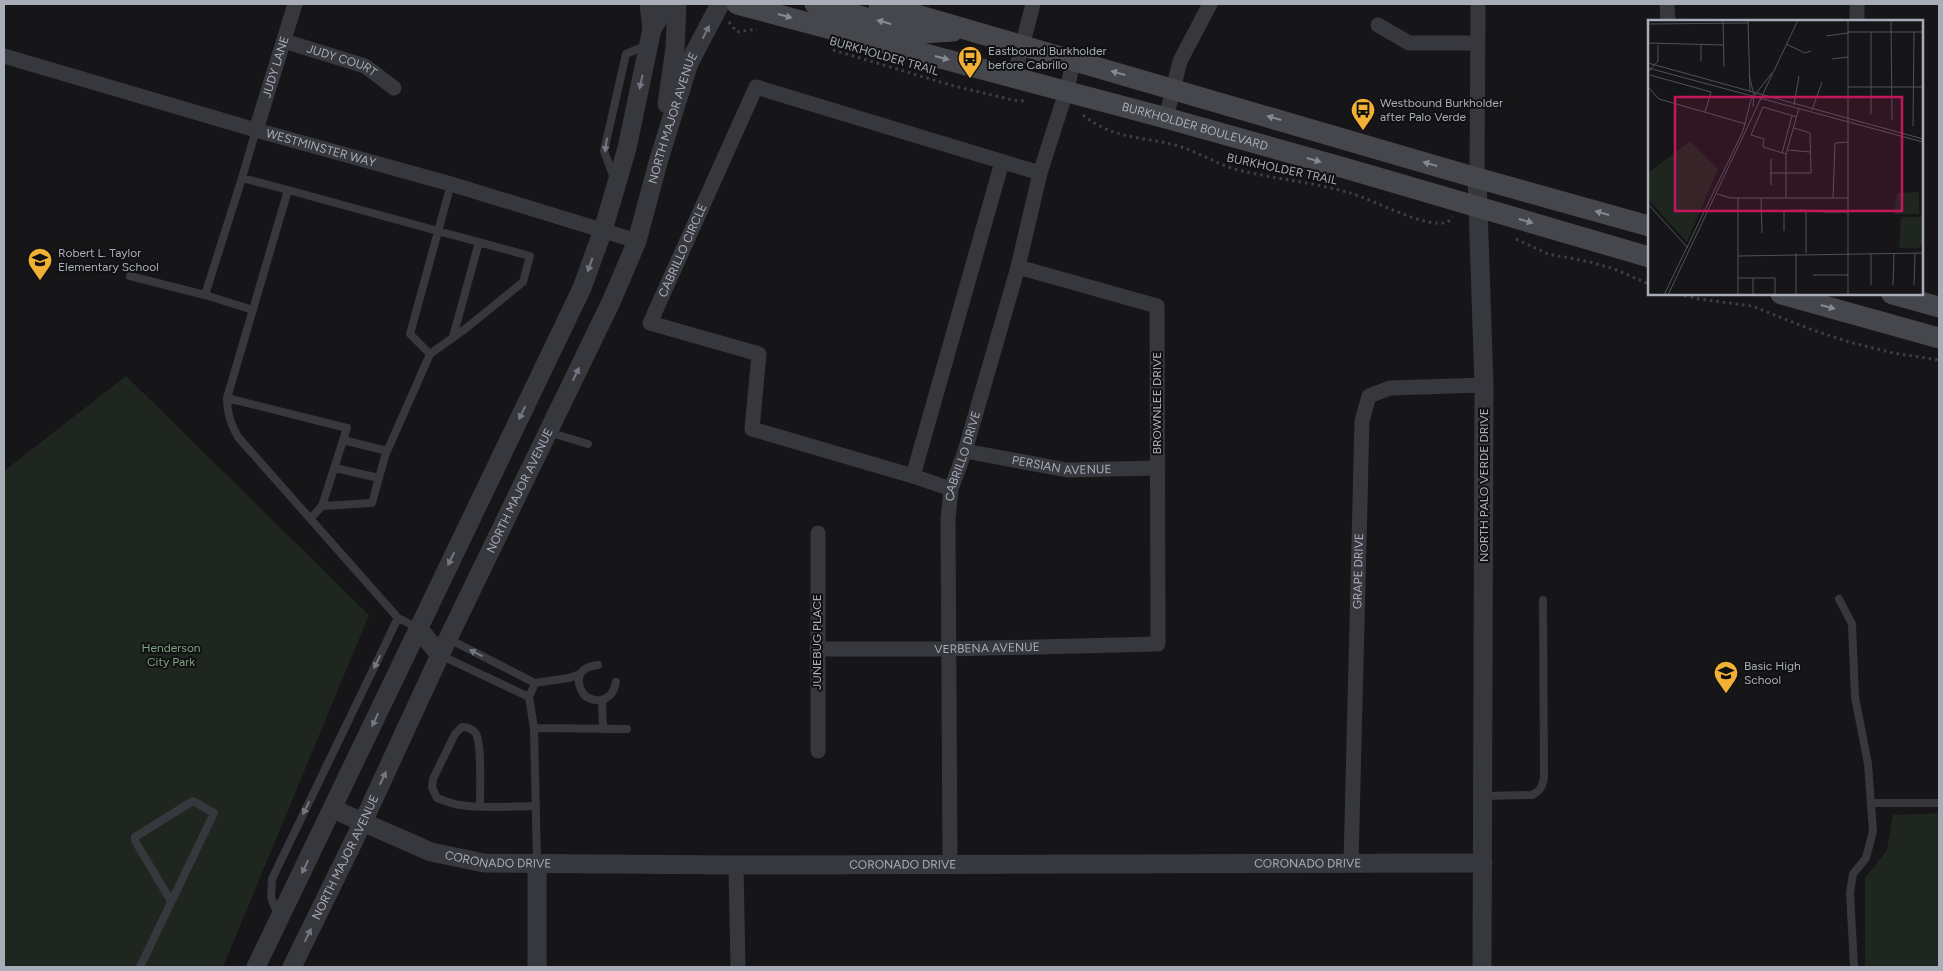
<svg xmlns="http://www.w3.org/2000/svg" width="1943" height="971" font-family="Figtree,sans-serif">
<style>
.green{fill:#1e261f}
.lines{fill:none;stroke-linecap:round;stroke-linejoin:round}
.path{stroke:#3d3f44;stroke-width:3;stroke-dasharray:2.5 4;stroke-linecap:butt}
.service{stroke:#37383d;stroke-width:8}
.minor{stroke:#37383d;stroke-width:15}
.tertiary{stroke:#37383d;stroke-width:19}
.secondary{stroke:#45474d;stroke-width:21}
.oneway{fill:#858993}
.oneway2{fill:#757881}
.labels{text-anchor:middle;stroke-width:4;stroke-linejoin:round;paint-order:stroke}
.poi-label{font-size:12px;fill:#a8adb8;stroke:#111113;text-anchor:start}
.street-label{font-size:12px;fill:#a8adb8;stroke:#111113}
.park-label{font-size:12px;fill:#7fa381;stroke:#111113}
.inset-road{fill:none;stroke:#505258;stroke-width:1}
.view{fill:#c2185b;fill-opacity:0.15;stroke:#c2185b;stroke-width:2.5}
.inset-edge{fill:none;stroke:#a8adb8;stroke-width:2.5}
</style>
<rect width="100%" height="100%" fill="#161618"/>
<!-- green -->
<path class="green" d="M126 376 369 615 223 967H4V471Z
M1939 813V967H1865V878L1887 850 1893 815Z"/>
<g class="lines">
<!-- path -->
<path class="path" d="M729 22 737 32 757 29
M833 50 954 86 1013 100 1025 101
M1083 115C1113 139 1139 136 1175 145 1197 151 1216 164 1238 170 1275 179 1313 182 1350 193 1372 199 1428 230 1447 222 1449 221 1451 219 1453 217
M1516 239 1548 254 1590 262 1614 269 1649 284
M1678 294 1699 299 1752 306 1810 329 1849 342 1893 353 1939 360"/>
<!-- service -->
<path class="service" d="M242 178 256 130
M614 178 604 151 626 54 647 45
M288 190 530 256 523 282 465 329 430 354 385 456 372 503 322 506 311 518
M130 276 205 295
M253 310 205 295 242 178 288 190 227 398C227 413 230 424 238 437L398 618 418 628
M453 337 479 242
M430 354 410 334 451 184
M227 398 347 428 322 506
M548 432 588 444
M343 440 387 451
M335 468 379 478
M1839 599 1852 624 1855 697 1868 764 1873 831 1866 858 1853 874 1850 893 1854 967
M449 639 535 683
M440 655 529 697
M598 665C579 667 573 680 585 696 600 705 613 699 616 682
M602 700 603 729
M534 728 627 729
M1483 796 1532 795C1541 791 1542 786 1544 778L1543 600
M1871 803H1939
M480 806C480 791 482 745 476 734 473 729 468 727 462 727L455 734 433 779 432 787 437 798C445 801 452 804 460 805 483 809 512 806 536 806
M537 863 534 728 529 697 535 683 569 678 580 674
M278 916 271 897 272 879 398 618
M140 967 214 813 193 801 135 837V841L171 901"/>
<!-- minor -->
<g class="minor">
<path d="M1667 4 1668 21"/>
<path d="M1857 21V4"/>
<path d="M1378 25 1409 43H1477"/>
<path id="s1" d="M284 41 365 66 394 88"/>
<path id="s2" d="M4 56 256 130 451 184 637 241"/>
<path d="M1014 77 1033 4"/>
<path d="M1166 118 1180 61 1210 4"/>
<path id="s3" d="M256 130 295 4"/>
<path d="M1477 178 1478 4"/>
<path id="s4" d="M965 451 1067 470 1157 468"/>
<path d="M913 476 1002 162"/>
<path id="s5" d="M951 489 913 476 752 429 759 354 650 323 756 87 1040 173"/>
<path d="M818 533V751"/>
<path id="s6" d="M817 649H948L1158 644 1157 306 1018 267"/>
<path id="s7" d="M1351 863 1362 421 1369 396 1390 388 1484 385"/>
<path d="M736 865 738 967"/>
<path id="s8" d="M950 865 948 519 951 489 965 451 1018 267 1040 173 1066 92 1074 60"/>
</g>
<!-- tertiary -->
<g class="tertiary">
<path d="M649 4 652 29"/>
<path d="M667 104 675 48 677 4"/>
<path d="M1477 178 1484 385 1482 967"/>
<path d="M418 628 440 655"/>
<path id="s9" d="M333 809 431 852 484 863 736 865 1483 863"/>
<path d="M537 863V967"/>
<path d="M256 967 582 288 603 230 616 186 627 148 652 29 668 4"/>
<path id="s10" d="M292 967 363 822 440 655 611 302 637 241 659 159 689 63 720 4"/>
</g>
<!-- secondary -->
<g class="secondary">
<path id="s11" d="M737 4 1166 118 1348 169 1649 257"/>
<path d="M815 4 922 33 953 31"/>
<path d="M879 4 1477 178 1649 226"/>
<path d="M1781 294 1939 338"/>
<path d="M1892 294 1939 307"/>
</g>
</g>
<!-- one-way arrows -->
<defs><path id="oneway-solid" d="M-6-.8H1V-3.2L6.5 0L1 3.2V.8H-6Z" transform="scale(1.25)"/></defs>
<g class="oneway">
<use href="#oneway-solid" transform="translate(785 16) rotate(15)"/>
<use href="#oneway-solid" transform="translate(884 22) rotate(-165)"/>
<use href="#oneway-solid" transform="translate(942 58) rotate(15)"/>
<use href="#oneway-solid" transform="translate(1118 73) rotate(-164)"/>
<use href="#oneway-solid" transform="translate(1274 118) rotate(-164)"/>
<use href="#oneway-solid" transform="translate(1314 160) rotate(16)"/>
<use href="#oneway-solid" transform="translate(1430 164) rotate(-164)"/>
<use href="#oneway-solid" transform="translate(1602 213) rotate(-164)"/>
<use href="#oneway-solid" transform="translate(1526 221) rotate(16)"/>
<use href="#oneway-solid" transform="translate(1828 307) rotate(15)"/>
</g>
<g class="oneway2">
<use href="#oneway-solid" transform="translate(706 32) rotate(-63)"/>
<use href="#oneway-solid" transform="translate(641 82) rotate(102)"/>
<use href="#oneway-solid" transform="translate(606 145) rotate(98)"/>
<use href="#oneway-solid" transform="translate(590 265) rotate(110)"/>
<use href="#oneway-solid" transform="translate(576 374) rotate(-64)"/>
<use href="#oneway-solid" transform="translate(522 413) rotate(116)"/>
<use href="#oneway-solid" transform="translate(451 559) rotate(116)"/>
<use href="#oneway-solid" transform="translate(476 653) rotate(-153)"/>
<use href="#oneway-solid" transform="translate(377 662) rotate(116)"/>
<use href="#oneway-solid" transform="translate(375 720) rotate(115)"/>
<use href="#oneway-solid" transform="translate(383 778) rotate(-65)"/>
<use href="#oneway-solid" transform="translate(306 808) rotate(116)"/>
<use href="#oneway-solid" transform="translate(305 867) rotate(116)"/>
<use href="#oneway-solid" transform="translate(308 935) rotate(-64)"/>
</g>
<!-- icons -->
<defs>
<symbol id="bus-pin" viewBox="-11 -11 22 30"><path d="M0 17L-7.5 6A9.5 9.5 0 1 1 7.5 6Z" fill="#f2b134" stroke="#111113"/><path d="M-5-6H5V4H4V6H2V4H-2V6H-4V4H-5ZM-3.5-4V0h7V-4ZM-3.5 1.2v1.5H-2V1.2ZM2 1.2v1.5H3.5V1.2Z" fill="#111"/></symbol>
<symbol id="school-pin" viewBox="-11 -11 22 30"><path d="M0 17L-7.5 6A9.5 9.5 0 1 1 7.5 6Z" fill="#f2b134" stroke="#111113"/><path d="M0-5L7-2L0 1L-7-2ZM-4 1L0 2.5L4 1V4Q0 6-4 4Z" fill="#111"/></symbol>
</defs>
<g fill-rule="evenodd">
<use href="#bus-pin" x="956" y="44" width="28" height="38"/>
<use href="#bus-pin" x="1349" y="96" width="28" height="38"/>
<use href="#school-pin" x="26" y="246" width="28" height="38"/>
<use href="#school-pin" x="1712" y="659" width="28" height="38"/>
</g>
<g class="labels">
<!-- poi labels -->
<g class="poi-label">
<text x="988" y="55">Eastbound Burkholder<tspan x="988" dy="14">before Cabrillo</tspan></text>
<text x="1380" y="107">Westbound Burkholder<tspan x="1380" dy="14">after Palo Verde</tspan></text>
<text x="58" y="257">Robert L. Taylor<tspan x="58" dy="14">Elementary School</tspan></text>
<text x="1744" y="670">Basic High<tspan x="1744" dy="14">School</tspan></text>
</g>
<!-- street labels -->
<g class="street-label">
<text transform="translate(884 56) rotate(16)" y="4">BURKHOLDER TRAIL</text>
<text dy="4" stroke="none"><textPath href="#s1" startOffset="61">JUDY COURT</textPath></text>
<text dy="4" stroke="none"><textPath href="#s3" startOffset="66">JUDY LANE</textPath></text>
<text dy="4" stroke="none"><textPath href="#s10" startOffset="932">NORTH MAJOR AVENUE</textPath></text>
<text dy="4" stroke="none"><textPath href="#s11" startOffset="474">BURKHOLDER BOULEVARD</textPath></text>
<text dy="4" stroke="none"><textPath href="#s2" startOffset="330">WESTMINSTER WAY</textPath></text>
<text transform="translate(1282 169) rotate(12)" y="4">BURKHOLDER TRAIL</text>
<text dy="4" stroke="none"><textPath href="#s5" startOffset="476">CABRILLO CIRCLE</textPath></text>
<text transform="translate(1157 403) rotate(-90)" y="4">BROWNLEE DRIVE</text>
<text dy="4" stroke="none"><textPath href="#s8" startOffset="411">CABRILLO DRIVE</textPath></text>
<text dy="4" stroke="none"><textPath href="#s4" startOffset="98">PERSIAN AVENUE</textPath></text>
<text transform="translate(1484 485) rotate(-90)" y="4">NORTH PALO VERDE DRIVE</text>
<text dy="4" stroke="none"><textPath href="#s10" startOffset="528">NORTH MAJOR AVENUE</textPath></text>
<text dy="4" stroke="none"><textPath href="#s7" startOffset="292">GRAPE DRIVE</textPath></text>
<text transform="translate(817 642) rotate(-90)" y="4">JUNEBUG PLACE</text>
<text dy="4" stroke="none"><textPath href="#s6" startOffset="170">VERBENA AVENUE</textPath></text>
<text dy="4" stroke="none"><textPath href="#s10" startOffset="122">NORTH MAJOR AVENUE</textPath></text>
<text dy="4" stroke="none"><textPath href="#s9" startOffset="175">CORONADO DRIVE</textPath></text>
<text dy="4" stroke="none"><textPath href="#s9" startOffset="985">CORONADO DRIVE</textPath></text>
<text dy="4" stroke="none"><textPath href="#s9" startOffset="580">CORONADO DRIVE</textPath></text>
</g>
<!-- park labels -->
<g class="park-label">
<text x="171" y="652">Henderson<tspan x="171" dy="14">City Park</tspan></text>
</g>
</g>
<!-- overview -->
<g transform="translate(1648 20)">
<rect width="275" height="275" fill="#161618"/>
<path d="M42 121 70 149 39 222 0 179V153ZM271 172V194H246L249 173ZM253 197H275V223L271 228H251Z" fill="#1e261f"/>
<path class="inset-road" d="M75 0 76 47M100 0 102 72M200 0V275M243 0 244 100M0 4 100 3M200 12H275M178 16 200 13M0 23 75 25M138 24 157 33 163 31M53 25V41M184 39 200 37M0 43 275 119M0 48 275 122M0 52 10 41V25M2 55 63 72 57 92M101 55 106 75 105 87M0 67 11 79 98 104M200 67H275M146 85 151 56M164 90 174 62M223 94V12M265 106 266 12M140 130 162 132M134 133 144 96M138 134 115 127 116 119 103 115 115 87 149 97M123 139V165M122 153H163L162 113 146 108M69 174 83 178H201M113 178 114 213M138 178V134L151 88M185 178 187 123 201 122M0 184 40 228M113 191 158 190V233M136 191V211M175 192H200M90 236 275 233M165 255H200M90 258H127V275M223 265V234M245 265 246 233M266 265 267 233M16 275 95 111 103 80 124 53M20 275 150 0M90 275V178M105 275V258M148 275V233"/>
<path class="view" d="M27 77H254V191H27Z"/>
<rect width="275" height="275" class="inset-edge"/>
</g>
<!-- border -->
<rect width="1943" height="971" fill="none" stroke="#a8adb8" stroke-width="10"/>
</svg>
